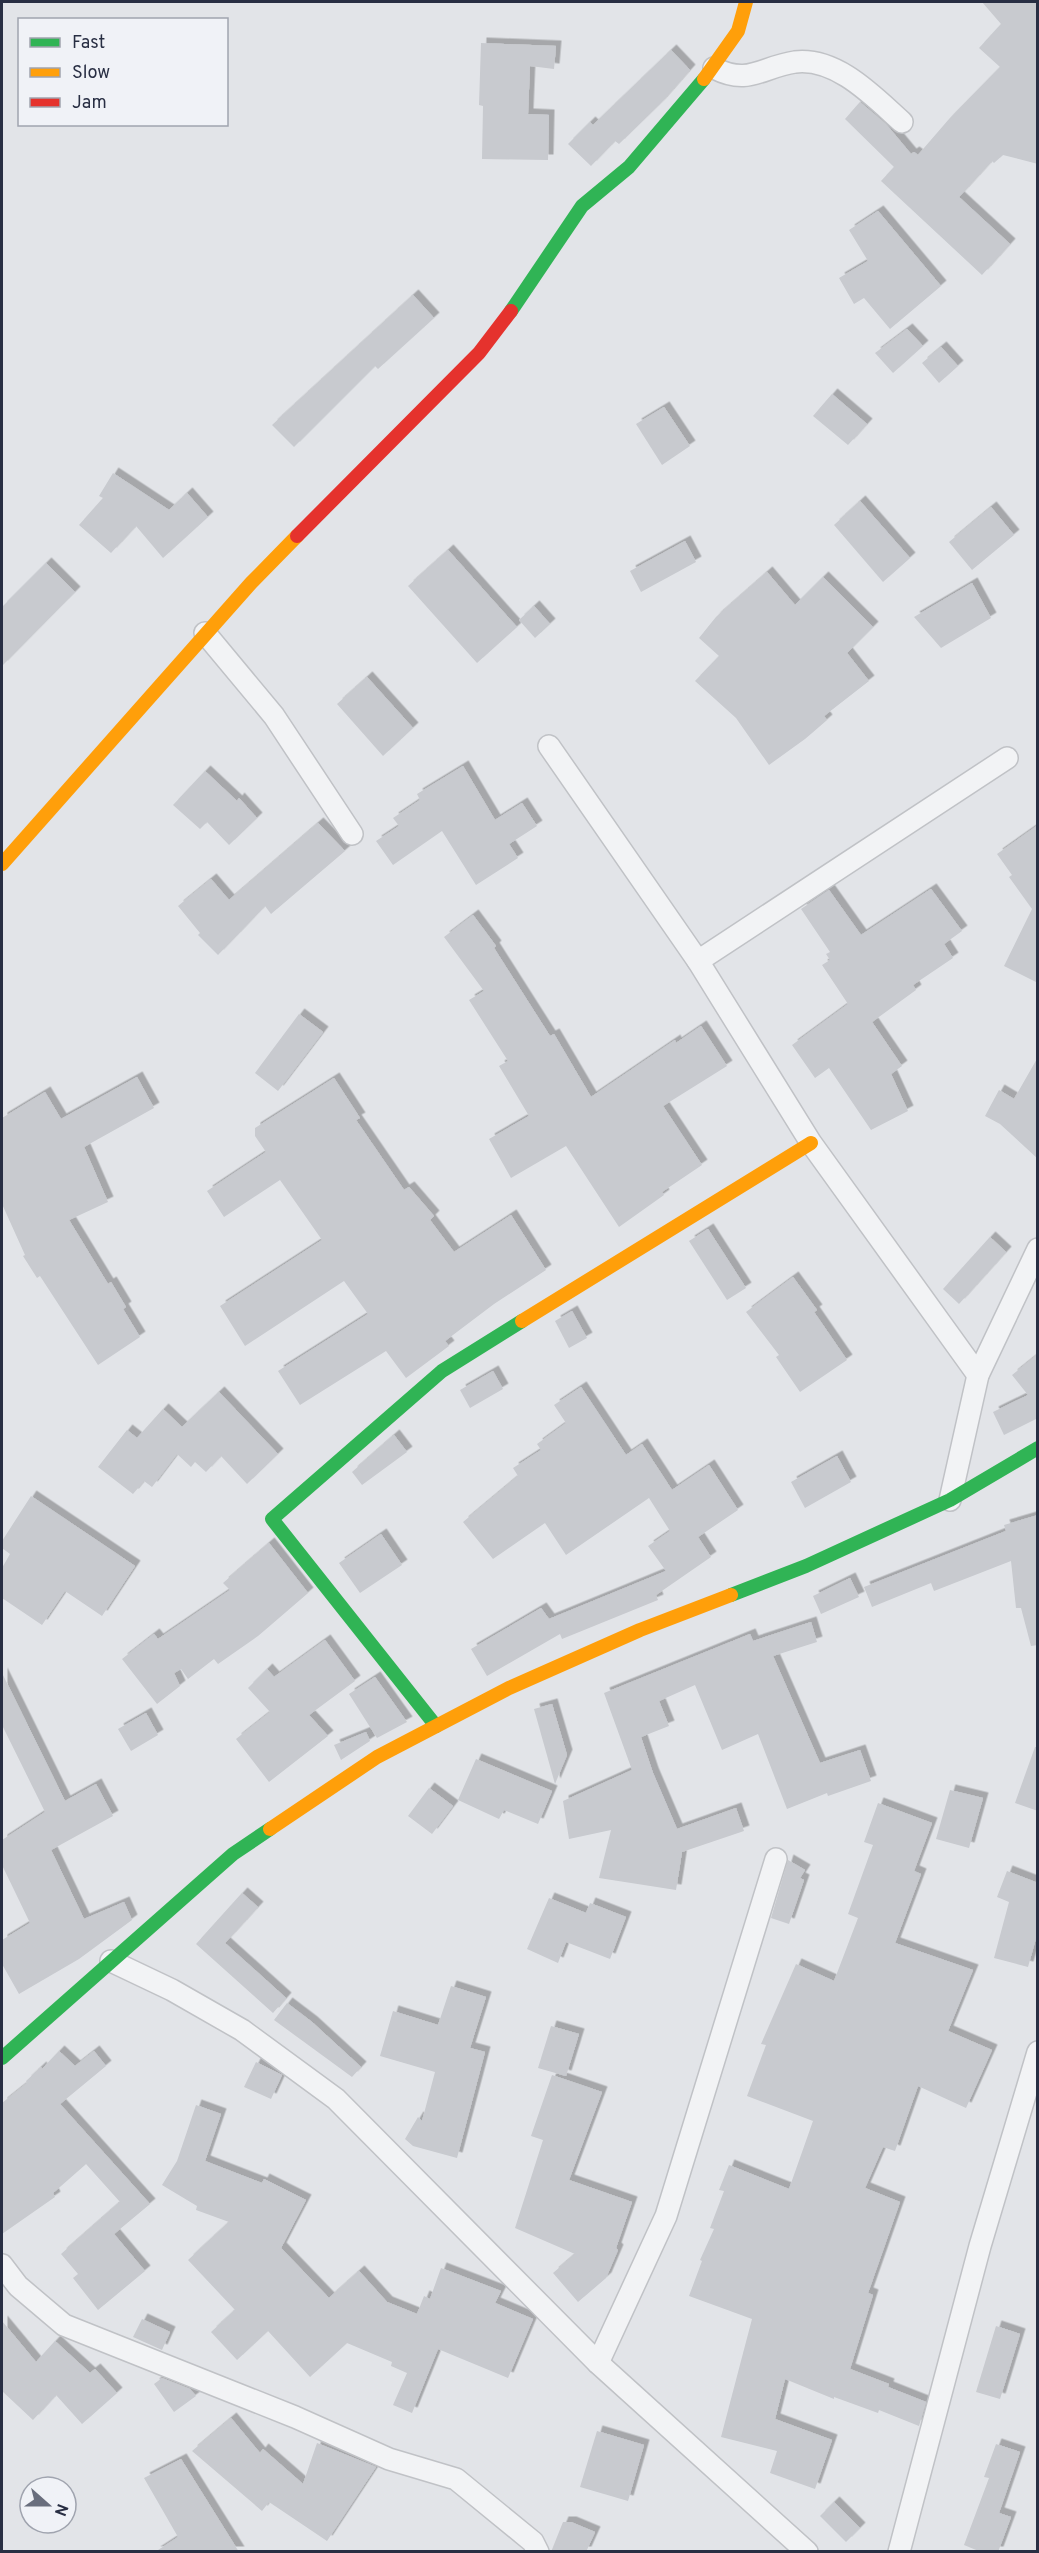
<svg xmlns="http://www.w3.org/2000/svg" width="1039" height="2553" font-family="Overpass,sans-serif">
<defs>
<filter id="shadow"><feDropShadow dx="5.5" dy="-5.5" stdDeviation="0" flood-color="#0004"/></filter>
</defs>
<rect width="100%" height="100%" fill="#e2e4e8"/>
<!-- building -->
<g fill="#c8cacf" filter="url(#shadow)">
<path d="M982,2H1038V164L1003,155L994,163L992,161L959,197L1010,244L982,275L881,181L894,167L845,119L860,102L886,124L911,154L914,152L918,155L950,118L1000,67L979,48L1001,24Z"/>
<path d="M481,43L556,46L554,69L530,66L528,114L549,115L548,160L482,159L483,106L479,105Z"/>
<path d="M671,50L690,70L660,104L619,144L615,141L591,166L568,144L590,122L593,125Z"/>
<path d="M878,211L941,286L890,329L864,298L854,304L839,278L868,261L849,230Z"/>
<path d="M413,295L434,318L378,369L375,366L294,447L272,425Z"/>
<path d="M907,329L923,346L893,373L875,353Z"/>
<path d="M941,347L958,366L939,383L922,363Z"/>
<path d="M832,394L867,424L848,445L813,416Z"/>
<path d="M664,407L690,446L662,465L636,424Z"/>
<path d="M113,473L169,510L187,493L208,517L163,558L136,526L111,553L79,525L103,498L99,496Z"/>
<path d="M860,501L910,558L883,582L834,525Z"/>
<path d="M991,507L1014,535L972,570L949,542Z"/>
<path d="M685,541L696,562L641,592L630,571Z"/>
<path d="M448,550L517,627L477,663L408,586Z"/>
<path d="M46,563L75,592L2,666V607Z"/>
<path d="M767,572L795,605L823,577L873,627L847,653L869,681L824,716L827,720L805,739L769,765L736,718L695,681L719,656L699,638L716,617Z"/>
<path d="M972,583L991,618L941,648L914,617Z"/>
<path d="M534,606L550,624L535,638L519,620Z"/>
<path d="M367,677L413,728L383,756L337,704Z"/>
<path d="M463,766L495,820L522,803L537,826L509,844L518,858L476,885L442,831L393,865L376,841L399,826L393,818L420,800L417,794Z"/>
<path d="M205,771L237,801L239,798L257,818L229,845L207,822L200,829L173,805Z"/>
<path d="M318,823L345,851L271,914L265,906L218,955L198,935L200,933L178,906L211,879L229,900Z"/>
<path d="M1038,825V983L1004,966L1032,909L1009,877L1012,875L997,854Z"/>
<path d="M931,889L962,931L944,944L953,958L913,985L916,990L872,1022L902,1066L891,1074L908,1111L871,1130L829,1068L815,1078L792,1045L848,1004L822,965L830,960L826,954L830,952L801,909L829,890L861,935Z"/>
<path d="M473,915L496,946L494,948L550,1036L554,1034L591,1097L675,1040L676,1043L701,1026L727,1066L663,1106L702,1165L662,1192L664,1195L619,1227L566,1146L511,1178L489,1139L529,1116L499,1066L508,1061L469,1000L484,991L444,937Z"/>
<path d="M299,1014L323,1032L278,1091L255,1073Z"/>
<path d="M1038,1057V1159L1000,1124L985,1116L999,1090L1014,1099Z"/>
<path d="M137,1077L154,1108L84,1147L108,1202L69,1220L108,1284L111,1282L126,1307L123,1309L140,1337L98,1365L40,1276L37,1278L23,1256L25,1255L2,1204V1118L45,1092L61,1119Z"/>
<path d="M334,1078L360,1118L356,1120L404,1190L409,1187L434,1216L430,1220L454,1252L511,1215L546,1270L494,1304L445,1341L449,1346L406,1378L386,1351L300,1405L278,1371L368,1314L344,1281L245,1346L220,1306L322,1240L280,1180L224,1217L207,1191L266,1152L255,1136V1128Z"/>
<path d="M708,1229L746,1288L727,1300L689,1241Z"/>
<path d="M990,1237L1006,1252L959,1304L943,1289Z"/>
<path d="M793,1277L817,1310L814,1312L847,1360L800,1392L776,1357L779,1355L746,1312Z"/>
<path d="M572,1311L587,1338L569,1348L555,1321Z"/>
<path d="M1038,1354V1418L1004,1435L993,1412L1028,1395L1012,1375Z"/>
<path d="M493,1371L503,1389L470,1408L460,1390Z"/>
<path d="M581,1387L626,1455L642,1444L672,1490L709,1465L738,1510L698,1537L711,1557L656,1595L658,1600L562,1639L560,1634L487,1676L471,1649L541,1608L549,1619L666,1571L648,1546L670,1531L649,1498L566,1555L545,1523L493,1559L463,1522L518,1476L513,1468L541,1450L537,1444L566,1423L554,1405Z"/>
<path d="M219,1392L278,1454L247,1484L221,1456L206,1472L195,1462L191,1467L177,1454L152,1487L144,1481L133,1494L98,1467L127,1430L137,1438L163,1409L182,1427Z"/>
<path d="M394,1435L407,1452L362,1485L352,1472Z"/>
<path d="M837,1456L851,1482L805,1508L791,1482Z"/>
<path d="M31,1496L135,1566L102,1616L65,1591L42,1625L2,1598V1568L10,1554L2,1548V1541Z"/>
<path d="M1038,1515V1645L1031,1646L1021,1608H1016L1011,1561L934,1591L931,1583L872,1607L864,1587L1006,1531L1004,1525Z"/>
<path d="M381,1534L402,1565L360,1593L339,1563Z"/>
<path d="M269,1543L308,1593L258,1636L218,1664L214,1659L188,1679L181,1669L174,1673L180,1686L157,1704L122,1659L154,1634L158,1639L230,1590L223,1583Z"/>
<path d="M850,1578L859,1597L821,1614L813,1596Z"/>
<path d="M811,1622L817,1642L773,1656L820,1763L860,1750L871,1781L828,1796L827,1793L787,1809L758,1734L722,1750L695,1685L659,1701L669,1726L641,1737L653,1773L677,1829L736,1808L744,1831L682,1852L676,1890L599,1878L611,1830L569,1839L563,1801L632,1770L604,1693L750,1634L753,1641Z"/>
<path d="M325,1640L355,1681L309,1715L328,1736L269,1782L236,1739L270,1712L248,1688L267,1669L274,1677Z"/>
<path d="M2,1673L65,1801L96,1784L113,1816L51,1850L84,1919L124,1902L132,1920L79,1959L19,1994L2,1964V1940L30,1923L2,1865V1840L45,1812L2,1725Z"/>
<path d="M375,1677L407,1722L377,1738L349,1694Z"/>
<path d="M552,1704L567,1755L555,1784L534,1709Z"/>
<path d="M146,1713L158,1735L131,1751L118,1729Z"/>
<path d="M366,1732L370,1741L341,1760L334,1745Z"/>
<path d="M1035,1747H1038V1811L1015,1803Z"/>
<path d="M476,1759L552,1791L538,1824L504,1810L499,1819L458,1800Z"/>
<path d="M429,1788L453,1806L432,1834L408,1816Z"/>
<path d="M950,1790L983,1798L969,1848L936,1839Z"/>
<path d="M878,1803L932,1823L914,1871L921,1874L895,1943L973,1970L948,2031L992,2050L966,2108L918,2086L895,2151L883,2147L865,2188L900,2202L868,2293L873,2295L850,2369L889,2384L888,2387L926,2402L919,2426L879,2410L878,2413L834,2397V2399L785,2379L775,2419L832,2440L815,2489L770,2473L777,2451L721,2437L752,2319L689,2296L702,2261L700,2260L714,2229L710,2228L724,2191L719,2190L729,2165L789,2189L813,2121L747,2096L766,2045L761,2044L796,1964L834,1981L858,1918L848,1914L873,1845L864,1842Z"/>
<path d="M788,1860L805,1870L800,1878L804,1880L789,1924L771,1918Z"/>
<path d="M1007,1871L1038,1883V1931L1028,1967L994,1958L1009,1902L997,1897Z"/>
<path d="M242,1893L258,1907L225,1943L286,1998L273,2013L196,1944Z"/>
<path d="M549,1898L586,1913L590,1903L626,1917L610,1959L566,1942L558,1963L527,1949Z"/>
<path d="M451,1986L486,1997L470,2048L485,2052L457,2158L413,2146L405,2139L418,2117L422,2121L435,2072L380,2056L393,2011L438,2025Z"/>
<path d="M287,2003L312,2022L361,2067L352,2077L274,2020Z"/>
<path d="M551,2026L579,2034L566,2076L538,2068Z"/>
<path d="M59,2051L75,2066L94,2051L106,2066L60,2104L150,2204L114,2234L145,2271L98,2310L73,2278L78,2274L61,2254L120,2202L86,2164L53,2193L55,2197L2,2234V2103L27,2083L26,2081L41,2067L42,2069Z"/>
<path d="M256,2062L282,2075L271,2099L244,2087Z"/>
<path d="M552,2075L602,2092L569,2180L632,2202L616,2248L618,2250L606,2278L578,2302L553,2273L575,2254L515,2228L543,2140L531,2136Z"/>
<path d="M196,2105L221,2114L205,2161L262,2183L264,2179L306,2200L281,2248L329,2298L359,2271L387,2302L417,2314L424,2296L430,2299L441,2268L501,2291L495,2303L533,2319L508,2378L438,2349L412,2413L393,2405L407,2373L391,2366L392,2362L347,2343L310,2377L268,2331L237,2360L211,2332L235,2310L188,2260L229,2222L196,2210L197,2206L162,2185L177,2161Z"/>
<path d="M142,2319L170,2332L162,2350L133,2337Z"/>
<path d="M2,2321L36,2362L55,2341L90,2373L95,2369L117,2393L82,2424L56,2395L33,2420L2,2391Z"/>
<path d="M996,2326L1020,2334L1000,2399L976,2392Z"/>
<path d="M162,2378L190,2389L196,2396L174,2412L154,2384Z"/>
<path d="M231,2418L260,2453L263,2449L303,2484L317,2443L376,2467L327,2541L269,2502L262,2511L192,2451Z"/>
<path d="M597,2431L644,2445L628,2501L580,2487Z"/>
<path d="M996,2444L1020,2452L999,2513L1011,2517L998,2552H981L964,2545L989,2478L984,2477Z"/>
<path d="M181,2459L239,2552H155L178,2537L144,2478Z"/>
<path d="M834,2502L860,2528L846,2542L820,2516Z"/>
<path d="M563,2522H571L595,2532L586,2552H551Z"/>
</g>
<g fill="none" stroke-linecap="round" stroke-linejoin="round">
<!-- street casing -->
<g stroke="#c0c2c6" stroke-width="24">
<g id="street">
<path d="M714,68C749,86 761,67 795,62C837,57 874,97 902,122"/>
<path d="M205,633L274,716L352,834"/>
<path d="M549,746L698,961L811,1143L978,1375"/>
<path d="M698,961L1007,758"/>
<path d="M950,1500L978,1375L1038,1249"/>
<path d="M111,1961L172,1990L242,2030L336,2099L598,2363L807,2552"/>
<path d="M2,2265L18,2286L64,2325L295,2417L389,2459L456,2479L533,2542L538,2552"/>
<path d="M598,2363L666,2216L776,1859"/>
<path d="M899,2552L980,2246L1038,2052"/>
</g>
</g>
<!-- street -->
<use href="#street" stroke="#f2f3f5" stroke-width="21"/>
<!-- fast -->
<g stroke="#30b455" stroke-width="14">
<path d="M511,311L582,206L629,167L704,79"/>
<path d="M731,1595L806,1566L950,1500L1038,1448"/>
<path d="M436,1726L272,1519L442,1371L522,1321"/>
<path d="M2,2058L233,1854L270,1829"/>
</g>
<!-- slow -->
<g stroke="#ff9f0a" stroke-width="14">
<path d="M704,79L738,31L746,2"/>
<path d="M2,864L251,583L297,536"/>
<path d="M522,1321L811,1143"/>
<path d="M270,1829L377,1757L509,1688L640,1630L731,1595"/>
</g>
<!-- jam -->
<path stroke="#e5322d" stroke-width="14" d="M297,536L479,353L511,311"/>
</g>
<!-- border -->
<rect width="1039" height="2553" fill="none" stroke="#282e43" stroke-width="6"/>
<!-- legend -->
<rect x="18" y="18" width="210" height="108" fill="#f0f2f7" stroke="#a0a4af" stroke-width="1.5"/>
<rect x="30" y="38" width="30" height="9" fill="#30b455" stroke="#a0a4af" stroke-width="1.5"/>
<text x="72" y="48" font-size="18" fill="#282e43">Fast</text>
<rect x="30" y="68" width="30" height="9" fill="#ff9f0a" stroke="#a0a4af" stroke-width="1.5"/>
<text x="72" y="78" font-size="18" fill="#282e43">Slow</text>
<rect x="30" y="98" width="30" height="9" fill="#e5322d" stroke="#a0a4af" stroke-width="1.5"/>
<text x="72" y="108" font-size="18" fill="#282e43">Jam</text>
<!-- north arrow -->
<g transform="translate(48 2505) rotate(111)"><circle r="28" fill="#f0f2f7" stroke="#a0a4af" stroke-width="1.5"/>
<path d="M0-4.5L10 22L0 15L-10 22Z" fill="#696e7d"/>
<text y="-9" font-size="16" font-weight="bold" text-anchor="middle" fill="#282e43">N</text>
</g>
</svg>
